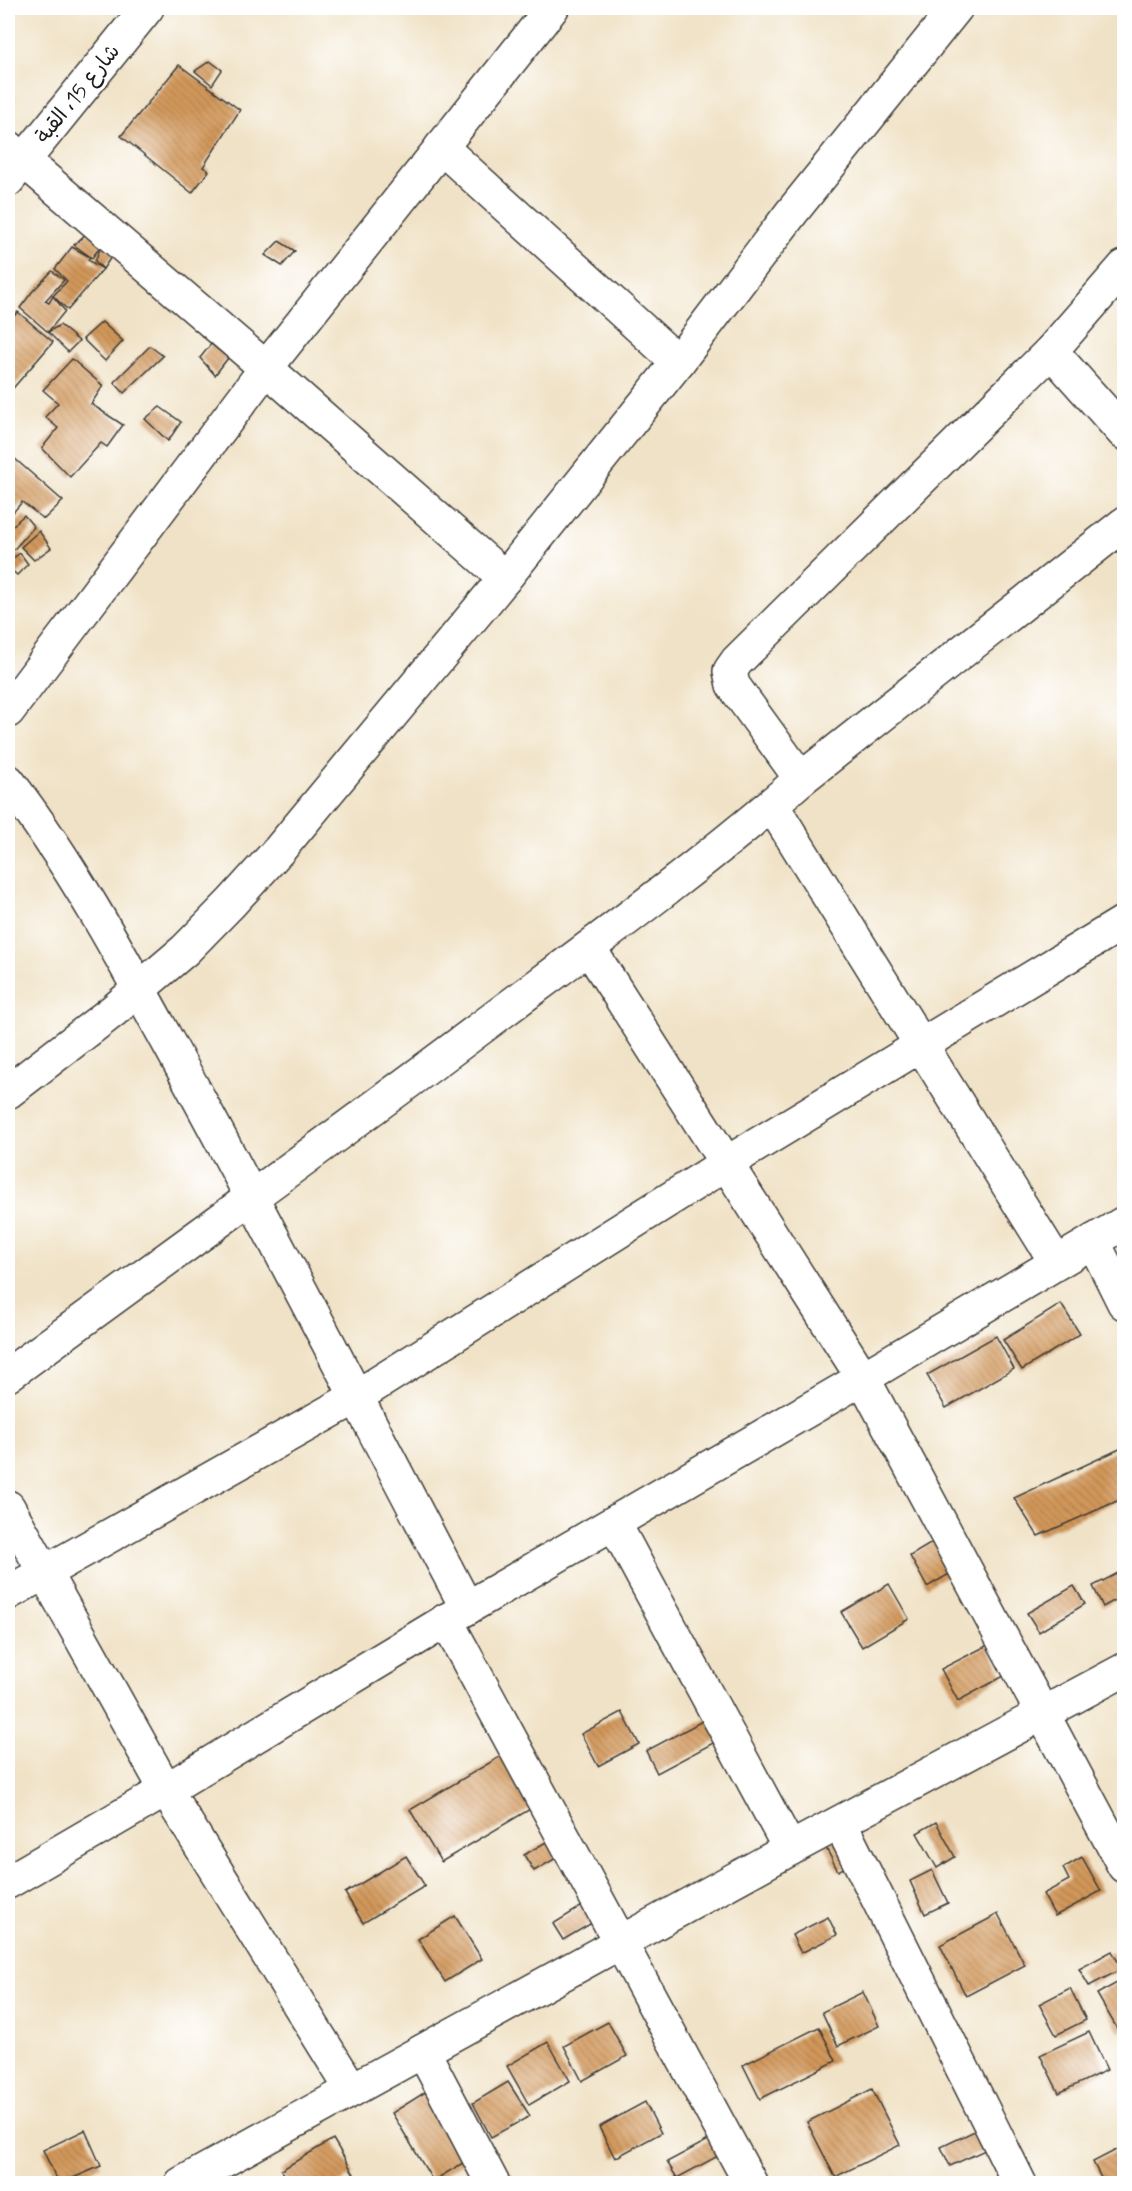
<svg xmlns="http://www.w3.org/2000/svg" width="1132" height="2191" font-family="Mynerve,'Playpen Sans Arabic',sans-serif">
<defs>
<pattern id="building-back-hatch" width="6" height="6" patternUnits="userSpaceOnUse" patternTransform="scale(1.5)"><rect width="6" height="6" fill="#d3985a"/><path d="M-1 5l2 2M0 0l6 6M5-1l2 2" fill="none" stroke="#aa7b4a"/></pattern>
</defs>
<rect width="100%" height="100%" fill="#fff"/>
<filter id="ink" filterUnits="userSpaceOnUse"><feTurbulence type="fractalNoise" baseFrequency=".0167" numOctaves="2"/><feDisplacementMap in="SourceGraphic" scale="12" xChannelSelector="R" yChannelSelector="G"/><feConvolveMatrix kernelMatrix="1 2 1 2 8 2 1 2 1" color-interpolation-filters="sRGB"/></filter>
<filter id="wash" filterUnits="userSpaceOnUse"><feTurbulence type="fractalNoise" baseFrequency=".008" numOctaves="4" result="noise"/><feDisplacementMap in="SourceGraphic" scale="24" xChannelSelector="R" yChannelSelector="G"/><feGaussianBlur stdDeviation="1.35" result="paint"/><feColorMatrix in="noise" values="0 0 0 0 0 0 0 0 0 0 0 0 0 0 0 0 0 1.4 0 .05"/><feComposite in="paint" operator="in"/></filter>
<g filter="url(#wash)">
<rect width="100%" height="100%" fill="#f0e2c6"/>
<g id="blocks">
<!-- building -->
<g fill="url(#building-back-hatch)">
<path d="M210,61L222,70L212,85L195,71Z"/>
<path d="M179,65L240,110L203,167L209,171L192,193L121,136Z"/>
<path d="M88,232L102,244L92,258L74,245Z"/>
<path d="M279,241L295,251L282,266L265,255Z"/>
<path d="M102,244L113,254L103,269L95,261Z"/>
<path d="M72,247L90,257L88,260L103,269L68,310L53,296L67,281L55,269Z"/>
<path d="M52,271L64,280L45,301L49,303L53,296L65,311L48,332L20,308L32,292Z"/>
<path d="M18,312L53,342L8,394V322Z"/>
<path d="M102,322L123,341L105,361L83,339Z"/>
<path d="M60,325L79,341L68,352L48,332Z"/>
<path d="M211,344L228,358L215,375L200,358Z"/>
<path d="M150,346L163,356L124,393L114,382Z"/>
<path d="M72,359L103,386L91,404L123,425L107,447L101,443L70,477L42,448L58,428L45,417L58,403L43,390Z"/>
<path d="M160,407L181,422L168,441L145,419Z"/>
<path d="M14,458L63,501L44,519L22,502L10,516L8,514V465Z"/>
<path d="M24,515L34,527L8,556V530Z"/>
<path d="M39,531L51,548L34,560L21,547Z"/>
<path d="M20,553L28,564L17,575L8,567V562Z"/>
<path d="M1061,1304L1080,1334L1022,1370L1003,1340Z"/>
<path d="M996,1336L1014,1369L946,1408L927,1375Z"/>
<path d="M1124,1447V1498L1038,1536L1014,1498Z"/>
<path d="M940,1538L958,1569L927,1587L910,1556Z"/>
<path d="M1124,1570V1595L1103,1607L1093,1586Z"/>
<path d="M889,1584L909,1619L862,1647L841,1612Z"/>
<path d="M1074,1586L1085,1604L1039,1632L1027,1613Z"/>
<path d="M988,1645L1004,1676L958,1701L941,1669Z"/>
<path d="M622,1712L639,1744L598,1766L581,1734Z"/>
<path d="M708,1718L719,1740L657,1773L646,1751Z"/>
<path d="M501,1756L532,1808L441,1862L410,1810Z"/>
<path d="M936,1822L955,1857L937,1868L917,1833Z"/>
<path d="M839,1835L855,1862L838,1871L824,1844Z"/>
<path d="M556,1836L565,1853L534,1871L524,1855Z"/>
<path d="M406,1856L425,1886L363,1923L345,1893Z"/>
<path d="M1082,1857L1101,1891L1055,1916L1043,1894L1069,1880L1063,1868Z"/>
<path d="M932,1870L948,1903L925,1914L910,1881Z"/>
<path d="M587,1903L597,1920L563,1940L553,1924Z"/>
<path d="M998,1914L1025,1965L966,1996L940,1945Z"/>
<path d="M455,1916L482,1959L445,1982L418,1939Z"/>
<path d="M828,1917L837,1935L801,1953L792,1935Z"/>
<path d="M1112,1951L1122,1969L1089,1986L1079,1969Z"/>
<path d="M1124,1979V2029L1119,2032L1097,1994Z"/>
<path d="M1070,1988L1086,2020L1056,2035L1039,2004Z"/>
<path d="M863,1992L879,2026L838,2046L822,2012Z"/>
<path d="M608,2022L627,2056L582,2081L564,2046Z"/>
<path d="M819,2027L836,2061L760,2099L743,2065Z"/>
<path d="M1089,2032L1107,2070L1059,2093L1040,2055Z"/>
<path d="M548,2042L570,2081L529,2105L507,2066Z"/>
<path d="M508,2082L530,2116L491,2137L473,2103Z"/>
<path d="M872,2089L900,2145L835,2177L807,2122Z"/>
<path d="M427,2091L468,2160L433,2181L392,2113Z"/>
<path d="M645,2102L661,2133L615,2158L599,2127Z"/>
<path d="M985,2126L994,2146L950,2166L941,2147Z"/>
<path d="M85,2130L101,2166L59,2184L43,2150Z"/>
<path d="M712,2138L720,2155L677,2178L667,2162Z"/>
<path d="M333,2139L354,2174L338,2184H289L281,2170Z"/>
<path d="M1124,2146V2184H1104L1093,2162Z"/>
</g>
</g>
</g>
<g filter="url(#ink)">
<use href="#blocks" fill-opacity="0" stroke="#3c3a36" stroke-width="1.5"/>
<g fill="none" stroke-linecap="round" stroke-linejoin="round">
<!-- minor casing -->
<g stroke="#3c3a36" stroke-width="36">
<g id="minor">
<path d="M8,147L266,368L505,578"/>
<path d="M441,147L678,362"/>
<path d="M8,180L147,8"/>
<path d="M1051,351L1124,433"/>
<path d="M8,711L266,368L552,8"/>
<path d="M801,779L733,685L730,671L737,661L1051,351L1124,267"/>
<path d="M8,781C80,875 135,982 192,1086C286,1259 375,1434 467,1608"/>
<path d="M772,805L1056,1262"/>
<path d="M589,948L863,1378L1124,1866"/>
<path d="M8,1092L113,1011L185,950L231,903L280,849L505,578L678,362L792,212L956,8"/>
<path d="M1093,1241L1124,1303"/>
<path d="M8,1375C173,1254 339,1135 502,1012C603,937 706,862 801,779L1124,524"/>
<path d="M8,1507L166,1790L352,2090"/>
<path d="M614,1523L790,1849"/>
<path d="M8,1593L356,1397L727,1163L1124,922"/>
<path d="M446,1620L751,2184"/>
<path d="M840,1823L1020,2184"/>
<path d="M8,1882L166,1790L467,1608L863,1378L1124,1223"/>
<path d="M423,2051L493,2184"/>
<path d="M181,2184L790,1849L1124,1670"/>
</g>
</g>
<!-- minor -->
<use href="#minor" stroke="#fff" stroke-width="33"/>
</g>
</g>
<g text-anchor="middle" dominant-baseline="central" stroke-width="6" stroke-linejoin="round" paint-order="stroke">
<!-- street labels -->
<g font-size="21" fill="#1c1c1c" stroke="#fff">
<text transform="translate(78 94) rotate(-51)">شارع 15، القبة</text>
</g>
</g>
<!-- margin -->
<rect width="1132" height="2191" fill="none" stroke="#fff" stroke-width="30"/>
</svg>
